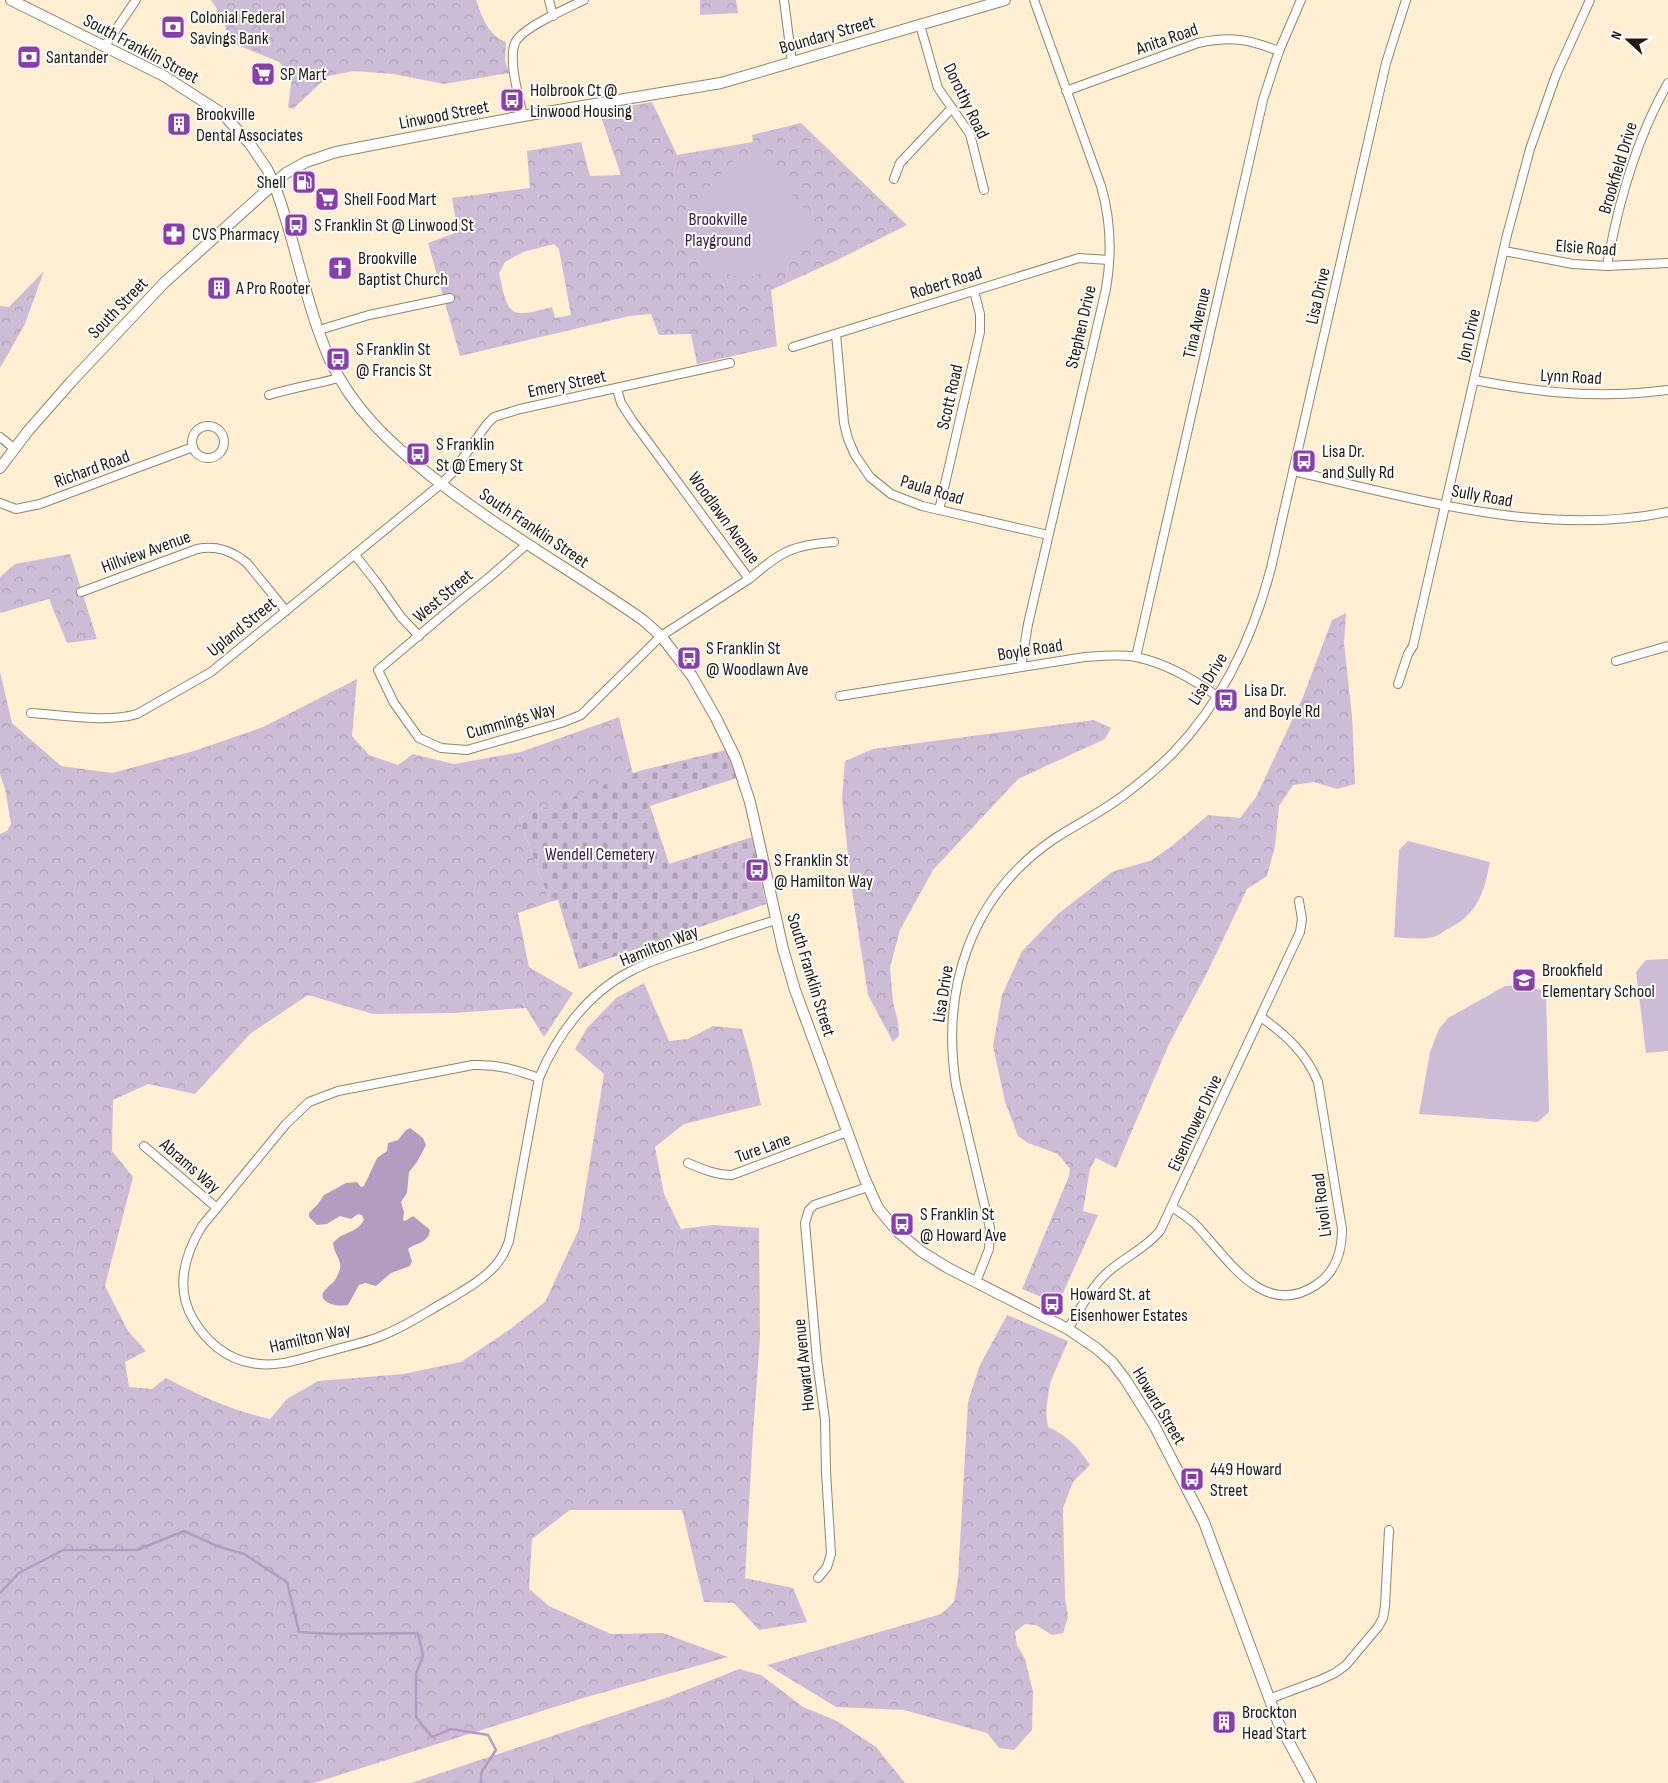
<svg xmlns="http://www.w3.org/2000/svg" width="1668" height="1783" font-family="'Sofia Sans Condensed',sans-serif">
<defs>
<pattern id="forest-crowns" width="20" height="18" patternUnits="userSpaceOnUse" patternTransform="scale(1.25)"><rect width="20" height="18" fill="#ccbcd6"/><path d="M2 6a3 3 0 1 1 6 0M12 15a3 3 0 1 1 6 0" fill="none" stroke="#afa1b7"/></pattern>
<pattern id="cemetery-stones" width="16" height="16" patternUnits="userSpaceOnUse" patternTransform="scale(1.25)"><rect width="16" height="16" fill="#ccbcd6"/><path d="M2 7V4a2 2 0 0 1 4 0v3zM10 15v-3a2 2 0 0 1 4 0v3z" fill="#afa1b7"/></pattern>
</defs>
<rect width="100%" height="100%" fill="#feefd3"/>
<!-- forest -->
<g fill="url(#forest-crowns)" fill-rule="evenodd">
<path d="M211,0H476C482,17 488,35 506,42L505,60L509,73L444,84L393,74L354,71L328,76L293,109L288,107L292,77L279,62L228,41L224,20Z"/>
<path d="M700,0H736L738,13L700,15Z"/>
<path d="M652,102L677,155L753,142L752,135L801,123L907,225L835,261L771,290L777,346L697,364L691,334L659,335L651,314L629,316L460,356L428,243L458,232L452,198L530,188L527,151L581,142L590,176L621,175L599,111ZM554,244L559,249L571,315L555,318L552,307C509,319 508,316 499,273L505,262L523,252Z"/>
<path d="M44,271L25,324L0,368V306L9,307Z"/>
<path d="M70,554L97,639L67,643L49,599L0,613V577L15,564Z"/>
<path d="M1346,613L1344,643L1352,716L1355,784L1337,789L1314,782L1293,785L1279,806L1275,846L1267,876L1247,889L1207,973L1169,1044L1116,1168L1096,1158L1090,1168L1083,1211L1098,1215L1058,1304L1022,1289L1069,1176L1070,1169L1058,1154L1028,1143L1018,1136L1005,1102L993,1046L1002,995L1022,951L1059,913L1112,872L1152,860L1172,846L1208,815L1240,818L1256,797L1303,697L1332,620Z"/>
<path d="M0,672L12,723L61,766L112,773L194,751L263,727L357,679L352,736L369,755L398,765L413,754L454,764L521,752L619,717L633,774L519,818L550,902L518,913L529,967L573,993L544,1037L526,1008L454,1013L373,1014L308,995L251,1033L195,1094L148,1084L113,1100L112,1151L133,1177L105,1286L128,1331L146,1351L125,1362L129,1387L152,1389L166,1378C200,1396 233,1411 270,1419L287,1399L318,1381L403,1374L461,1362L509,1330L545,1302L579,1229L604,1074L575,1049L587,1028L616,998L644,983L669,1041L688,1039L713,1026L742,1029L752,1064L761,1105L684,1124L655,1147L664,1194L681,1229L713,1225L759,1228L760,1338L753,1433L745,1578L793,1588L807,1622L759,1630L734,1603L704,1602L682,1510H570L532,1539L529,1589L549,1606L611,1634L663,1633L728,1657L580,1699L314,1783H0V834L7,831L11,824L5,789L0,774Z"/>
<path d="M1094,720L1111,728L1105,739L1018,779L933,870L900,930L890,967L893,1002L898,1022L899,1036L893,1042L868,995L852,891L842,798L845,761L873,749Z"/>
<path d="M1007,1315L1068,1341L1050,1383L1046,1412L1048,1427C1067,1435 1079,1448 1090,1465L1073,1482L1063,1508L1065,1597L1068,1617L1063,1633L1052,1635L1036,1625L1025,1624L1015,1632L1017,1645L1025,1659L1033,1692L1032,1730L1014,1750L999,1748L987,1733L904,1710L836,1707L767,1665L941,1614L954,1602L958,1578L968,1402L979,1367Z"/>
<path d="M739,1669L761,1675L803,1707L837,1721L876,1747L905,1783H411L666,1698Z"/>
</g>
<!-- cemetery -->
<path fill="url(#cemetery-stones)" d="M726,750L737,778L650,806L669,864L752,837L766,904L579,969L558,900L550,902L519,818L639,771Z"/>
<!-- pitch -->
<g fill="#ccbcd6">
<path d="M740,154L761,156L820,228L804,249L771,270L744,279L714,269L685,253L673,224Z"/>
<path d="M1408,841L1490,862C1484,894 1477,915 1446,930C1442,933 1437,936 1433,937C1420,940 1406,938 1394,937L1399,850Z"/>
<path d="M1668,959V1051L1646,1053L1636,972L1646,960Z"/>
<path d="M1520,985L1546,991L1549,1112L1538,1122L1419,1114L1430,1052L1439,1029L1448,1018L1505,986Z"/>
</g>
<!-- water -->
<path fill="#b29cbf" d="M410,1128L423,1138L426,1145L417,1162L409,1172L407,1193L401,1202L404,1212L403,1220L405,1221L413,1216L429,1229L430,1231C427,1244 417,1242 408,1249L412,1261L410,1266L391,1273L376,1286L365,1283L359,1285L348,1305C342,1306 335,1306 329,1303C313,1295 331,1286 335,1280C337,1277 339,1272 340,1269C342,1260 334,1254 333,1243C344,1230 355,1235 364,1220L362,1215L358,1214L351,1219L340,1216L327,1224L317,1225L309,1217V1213L318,1204L324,1195L346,1183L357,1182L361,1187L364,1186L377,1158L387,1151L388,1143L398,1140L406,1130Z"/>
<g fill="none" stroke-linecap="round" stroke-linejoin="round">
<!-- stream -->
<path stroke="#b29cbf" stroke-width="2.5" d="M0,1593L19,1573L63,1550H137L184,1531L217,1546L244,1554L287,1582L299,1632L334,1634L418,1633L423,1656L416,1674V1717L432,1737L451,1729L488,1735L496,1750L481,1773V1783"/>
<!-- minor casing -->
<g stroke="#92846a" stroke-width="10">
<g id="minor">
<path d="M549,0L553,16"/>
<path d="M784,0L792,62"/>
<path d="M920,25L938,88L970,134L984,190"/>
<path d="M104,47L136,0"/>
<path d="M1066,91L1198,43C1230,36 1248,39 1279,51"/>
<path d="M523,116C519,97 508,61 515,43C521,28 568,8 584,0"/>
<path d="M894,179L900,163L952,108"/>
<path d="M1504,251L1573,264L1607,266L1668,263"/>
<path d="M1607,266C1618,203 1636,139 1668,83"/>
<path d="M319,330L369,315L450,298"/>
<path d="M836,334L844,423L848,439L855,455L870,477L891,494L922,506L1048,535"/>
<path d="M793,347L1079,258L1109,260"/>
<path d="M1474,380C1542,393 1599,399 1668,390"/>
<path d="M269,395C292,388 316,384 339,378"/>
<circle cx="208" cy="442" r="16"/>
<path d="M0,437L15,449"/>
<path d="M1293,471C1413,498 1544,538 1668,512"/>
<path d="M0,503L16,509L40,504L193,447"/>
<path d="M939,510L980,332V314L974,291"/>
<path d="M526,545L493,574L455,605L378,670L394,703L419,738L441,748L467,750L561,723L581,715L661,636L749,579L632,420L621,403L617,389"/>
<path d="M355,555L377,583L401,617L419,636"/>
<path d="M749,579C781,552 791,545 834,542"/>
<path d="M81,592L197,549C217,545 232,551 247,563L286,611"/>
<path d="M1136,657L1263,100L1279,51L1301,0"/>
<path d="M1616,661L1668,646"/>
<path d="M1021,667L1028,624L1106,289C1112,254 1111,220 1101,186L1034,0"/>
<path d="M1398,684L1408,654L1413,646L1507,235L1530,149L1556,75L1590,0"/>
<path d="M840,696L1085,657C1101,656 1119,654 1136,657C1166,663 1193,679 1217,696"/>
<path d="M31,713C62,715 107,723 137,714L211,672L441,484L453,472L487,424L494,417L520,409L730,363"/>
<path d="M539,1078L509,1241C505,1251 502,1259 494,1267C481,1281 464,1290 448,1300C428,1311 409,1324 388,1333C368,1343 344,1346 323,1353C300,1359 276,1368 252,1363C226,1359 206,1341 193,1319C175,1288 185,1254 202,1226L286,1124L309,1102L338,1091L473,1065C498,1064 517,1070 539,1078C557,1035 587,994 629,972C651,960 675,953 700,945C725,936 750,928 776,920"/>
<path d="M144,1146L217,1208"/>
<path d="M688,1163C702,1169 716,1175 732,1175L847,1132"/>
<path d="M1172,1207C1180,1212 1187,1217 1194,1223C1226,1255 1262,1321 1316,1285C1336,1272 1342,1251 1342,1229L1318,1082C1306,1053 1286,1035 1261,1017"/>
<path d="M976,1282L989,1249L990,1228L956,1085C941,989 970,896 1054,839C1077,824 1102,812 1124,795C1141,782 1158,768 1173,753C1223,701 1253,637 1271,568L1386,63L1406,0"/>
<path d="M1068,1329C1080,1310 1091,1287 1108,1272C1126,1256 1145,1249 1160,1231L1300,932L1302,919L1299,901"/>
<path d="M818,1578L827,1567L831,1554L826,1472L825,1420L817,1360L805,1223L809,1210L814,1205L868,1187"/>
<path d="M1269,1699L1320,1680L1335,1673L1346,1665L1378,1627L1383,1618L1385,1606L1389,1530"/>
</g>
</g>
<!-- major casing -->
<g stroke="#92846a" stroke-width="12">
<g id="major">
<path d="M11,0L164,76L223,114L250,144L267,169L274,184C296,241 305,304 330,360C352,408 390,443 431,476C498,529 573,571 643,620L661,636L692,676L716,718L736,759L750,802L783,949L795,990L864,1177L878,1208L898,1232L922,1252L948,1268L1068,1329L1096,1348L1112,1362L1125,1379L1154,1425L1204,1522L1278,1722L1311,1783"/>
<path d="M0,468L28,431L71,382L164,283L286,173L306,162L336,152L523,116L721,83L1005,0"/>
</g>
</g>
<!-- minor -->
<use href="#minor" stroke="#fff" stroke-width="8"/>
<!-- major -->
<use href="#major" stroke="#fff" stroke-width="10"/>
</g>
<!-- icons -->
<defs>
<g id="bank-square" transform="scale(1.25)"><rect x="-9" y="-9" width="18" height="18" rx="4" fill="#893eaf" stroke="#fefefe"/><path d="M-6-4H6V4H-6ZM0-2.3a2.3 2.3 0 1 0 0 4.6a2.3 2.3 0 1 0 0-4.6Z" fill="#fff"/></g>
<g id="supermarket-square" transform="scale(1.25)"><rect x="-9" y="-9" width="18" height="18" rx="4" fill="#893eaf" stroke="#fefefe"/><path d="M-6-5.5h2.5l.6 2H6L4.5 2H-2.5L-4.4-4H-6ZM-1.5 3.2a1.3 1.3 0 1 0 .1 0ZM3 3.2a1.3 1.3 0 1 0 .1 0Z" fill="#fff"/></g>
<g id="bus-square" transform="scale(1.25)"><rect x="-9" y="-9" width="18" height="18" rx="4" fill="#893eaf" stroke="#fefefe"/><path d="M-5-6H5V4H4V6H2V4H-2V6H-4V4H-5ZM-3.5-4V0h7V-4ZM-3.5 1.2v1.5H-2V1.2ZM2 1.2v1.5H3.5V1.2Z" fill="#fff"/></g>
<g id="building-square" transform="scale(1.25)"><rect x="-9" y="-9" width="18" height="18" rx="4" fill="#893eaf" stroke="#fefefe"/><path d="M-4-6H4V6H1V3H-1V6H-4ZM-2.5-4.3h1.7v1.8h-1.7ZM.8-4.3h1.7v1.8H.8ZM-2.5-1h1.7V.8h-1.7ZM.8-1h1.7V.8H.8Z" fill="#fff"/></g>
<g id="fuel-square" transform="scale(1.25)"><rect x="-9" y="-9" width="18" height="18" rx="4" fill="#893eaf" stroke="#fefefe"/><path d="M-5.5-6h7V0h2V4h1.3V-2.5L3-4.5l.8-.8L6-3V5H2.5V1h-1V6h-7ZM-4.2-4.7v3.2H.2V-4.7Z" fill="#fff"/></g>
<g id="pharmacy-square" transform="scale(1.25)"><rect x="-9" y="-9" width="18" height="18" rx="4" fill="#893eaf" stroke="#fefefe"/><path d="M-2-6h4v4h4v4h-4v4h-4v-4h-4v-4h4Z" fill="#fff"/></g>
<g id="church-square" transform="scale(1.25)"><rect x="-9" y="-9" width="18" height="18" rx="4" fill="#893eaf" stroke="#fefefe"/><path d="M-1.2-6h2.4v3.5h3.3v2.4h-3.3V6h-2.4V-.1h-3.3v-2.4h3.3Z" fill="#fff"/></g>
<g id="school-square" transform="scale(1.25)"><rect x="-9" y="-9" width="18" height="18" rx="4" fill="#893eaf" stroke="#fefefe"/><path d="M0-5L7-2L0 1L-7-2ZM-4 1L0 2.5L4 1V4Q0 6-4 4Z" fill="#fff"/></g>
</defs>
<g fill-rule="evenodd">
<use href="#bank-square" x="173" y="27"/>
<use href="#bank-square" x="29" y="57"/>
<use href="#supermarket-square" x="263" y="74"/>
<use href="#bus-square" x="512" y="100"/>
<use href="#building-square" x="179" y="124"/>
<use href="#fuel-square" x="304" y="182"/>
<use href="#supermarket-square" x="327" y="199"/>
<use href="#bus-square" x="296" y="225"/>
<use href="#pharmacy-square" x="174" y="234"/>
<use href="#church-square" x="340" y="268"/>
<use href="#building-square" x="219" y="288"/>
<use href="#bus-square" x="338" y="359"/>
<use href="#bus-square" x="418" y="454"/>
<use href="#bus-square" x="1304" y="461"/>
<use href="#bus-square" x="689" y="658"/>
<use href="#bus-square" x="1226" y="700"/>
<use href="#bus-square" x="757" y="870"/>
<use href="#school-square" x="1524" y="980"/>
<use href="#bus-square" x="902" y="1224"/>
<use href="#bus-square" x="1052" y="1304"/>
<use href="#bus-square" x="1192" y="1479"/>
<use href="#building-square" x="1224" y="1722"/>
</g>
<g text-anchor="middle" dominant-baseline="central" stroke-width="4" stroke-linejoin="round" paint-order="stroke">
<!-- poi labels -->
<g font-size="18" fill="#211b11" stroke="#fefefe" text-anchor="start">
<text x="190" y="17">Colonial Federal<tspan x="190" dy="21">Savings Bank</tspan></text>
<text x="46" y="57">Santander</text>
<text x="280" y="74">SP Mart</text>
<text x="530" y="90">Holbrook Ct @<tspan x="530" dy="21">Linwood Housing</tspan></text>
<text x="196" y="114">Brookville<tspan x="196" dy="21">Dental Associates</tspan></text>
<text x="286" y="182" text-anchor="end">Shell</text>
<text x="344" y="199">Shell Food Mart</text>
<text x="314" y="225">S Franklin St @ Linwood St</text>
<text x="192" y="234">CVS Pharmacy</text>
<text x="358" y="258">Brookville<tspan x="358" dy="21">Baptist Church</tspan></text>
<text x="236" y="288">A Pro Rooter</text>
<text x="356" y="349">S Franklin St<tspan x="356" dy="21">@ Francis St</tspan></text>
<text x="436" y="444">S Franklin<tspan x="436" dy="21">St @ Emery St</tspan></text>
<text x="1322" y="451">Lisa Dr.<tspan x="1322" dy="21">and Sully Rd</tspan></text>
<text x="706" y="648">S Franklin St<tspan x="706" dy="21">@ Woodlawn Ave</tspan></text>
<text x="1244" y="690">Lisa Dr.<tspan x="1244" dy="21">and Boyle Rd</tspan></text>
<text x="774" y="860">S Franklin St<tspan x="774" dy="21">@ Hamilton Way</tspan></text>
<text x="1542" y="970">Brookfield<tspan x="1542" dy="21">Elementary School</tspan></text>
<text x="920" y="1214">S Franklin St<tspan x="920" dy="21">@ Howard Ave</tspan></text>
<text x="1070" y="1294">Howard St. at<tspan x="1070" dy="21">Eisenhower Estates</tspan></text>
<text x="1210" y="1469">449 Howard<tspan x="1210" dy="21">Street</tspan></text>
<text x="1242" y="1712">Brockton<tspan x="1242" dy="21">Head Start</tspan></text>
</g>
<!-- street labels -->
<g font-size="18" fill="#211b11" stroke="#fefefe">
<text transform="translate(827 35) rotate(-16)">Boundary Street</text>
<text transform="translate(1167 39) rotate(-19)">Anita Road</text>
<text transform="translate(141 49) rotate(28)">South Franklin Street</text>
<text transform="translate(966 101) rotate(64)">Dorothy Road</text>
<text transform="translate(444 115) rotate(-11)">Linwood Street</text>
<text transform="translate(1618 168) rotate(-73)">Brookfield Drive</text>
<text transform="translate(1586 248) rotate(4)">Elsie Road</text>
<text transform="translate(946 283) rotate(-17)">Robert Road</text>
<text transform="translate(1318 296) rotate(-77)">Lisa Drive</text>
<text transform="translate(118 308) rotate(-46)">South Street</text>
<text transform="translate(1197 323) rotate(-77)">Tina Avenue</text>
<text transform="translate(1081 327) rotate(-77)">Stephen Drive</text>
<text transform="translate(1469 335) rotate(-77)">Jon Drive</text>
<text transform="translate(1571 377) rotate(3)">Lynn Road</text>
<text transform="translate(567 384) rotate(-12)">Emery Street</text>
<text transform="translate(950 397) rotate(-77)">Scott Road</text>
<text transform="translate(92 469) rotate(-20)">Richard Road</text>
<text transform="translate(932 490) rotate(17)">Paula Road</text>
<text transform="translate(1482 496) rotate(10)">Sully Road</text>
<text transform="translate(724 518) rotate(54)">Woodlawn Avenue</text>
<text transform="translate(534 528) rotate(34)">South Franklin Street</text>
<text transform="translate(146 552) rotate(-20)">Hillview Avenue</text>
<text transform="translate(443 596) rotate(-40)">West Street</text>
<text transform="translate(242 627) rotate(-39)">Upland Street</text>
<text transform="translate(1030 650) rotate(-9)">Boyle Road</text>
<text transform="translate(1208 679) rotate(-58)">Lisa Drive</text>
<text transform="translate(511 721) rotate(-16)">Cummings Way</text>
<text transform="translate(659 946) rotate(-22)">Hamilton Way</text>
<text transform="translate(811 975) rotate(73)">South Franklin Street</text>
<text transform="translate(943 994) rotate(-81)">Lisa Drive</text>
<text transform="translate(1195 1123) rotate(-65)">Eisenhower Drive</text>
<text transform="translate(763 1148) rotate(-20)">Ture Lane</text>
<text transform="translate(190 1166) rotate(41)">Abrams Way</text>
<text transform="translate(1322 1205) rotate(-97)">Livoli Road</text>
<text transform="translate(310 1338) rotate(-13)">Hamilton Way</text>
<text transform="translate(804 1365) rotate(-96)">Howard Avenue</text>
<text transform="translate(1159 1406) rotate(59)">Howard Street</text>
</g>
<!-- park labels -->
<g font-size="18" fill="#381a47" stroke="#fefefe">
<text x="718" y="219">Brookville<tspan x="718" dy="21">Playground</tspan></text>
<text x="600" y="854">Wendell Cemetery</text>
</g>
</g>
<!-- north arrow -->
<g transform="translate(1628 40) rotate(291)" stroke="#fefefe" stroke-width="4" paint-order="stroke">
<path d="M0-4L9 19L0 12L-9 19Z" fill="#211b11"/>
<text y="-8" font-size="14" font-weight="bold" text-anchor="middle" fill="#211b11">N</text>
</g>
</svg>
